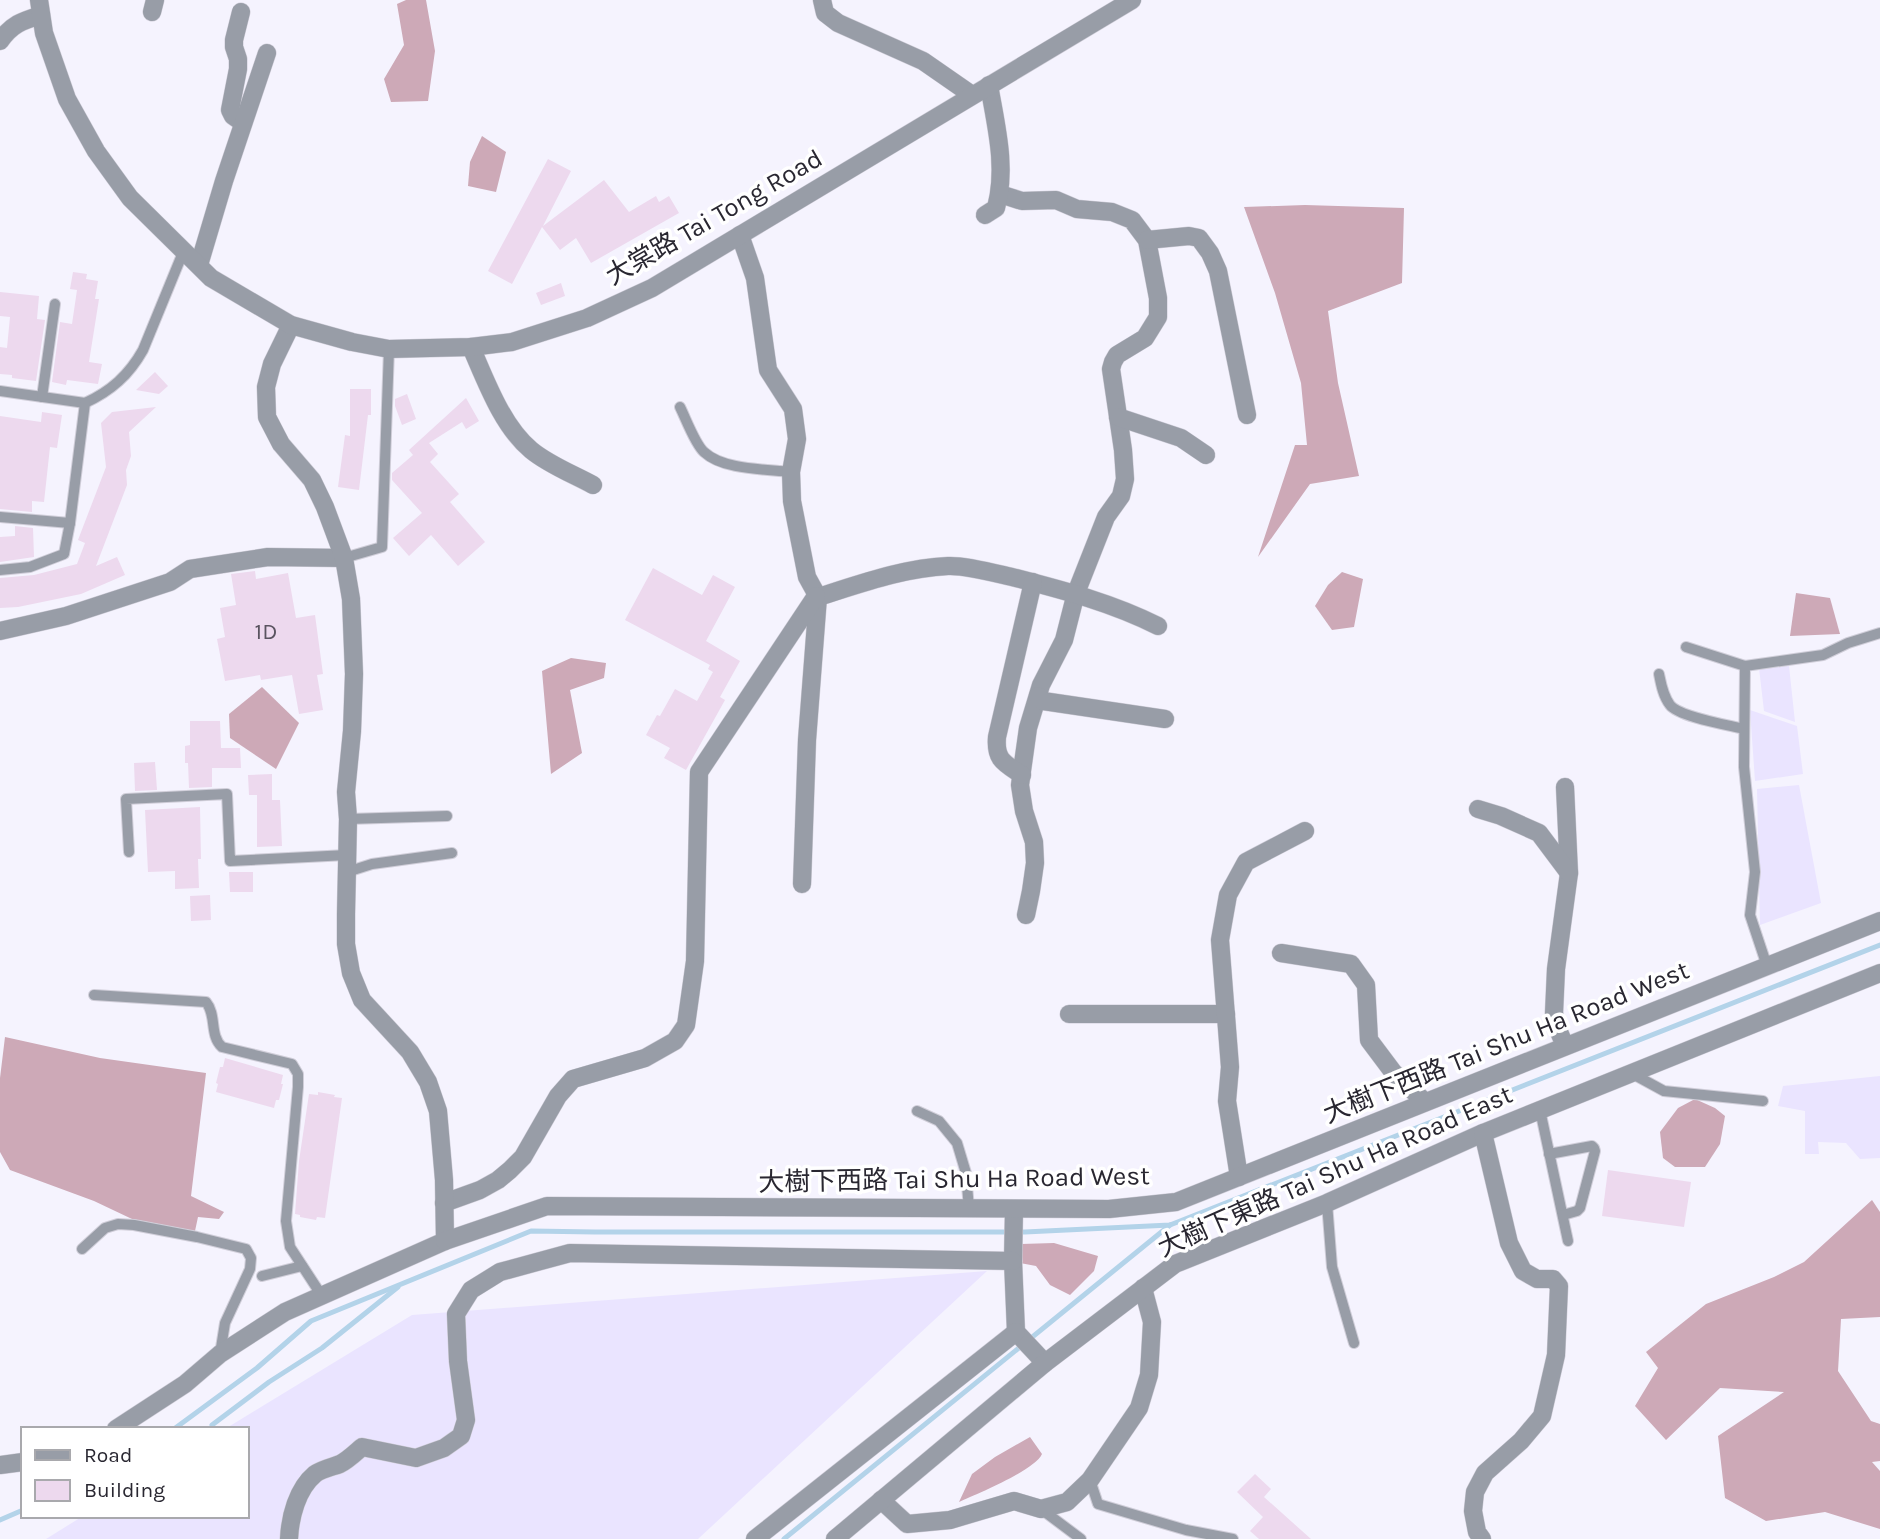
<svg xmlns="http://www.w3.org/2000/svg" width="1880" height="1539" font-family="Karla,'Noto Sans TC',sans-serif">
<rect width="100%" height="100%" fill="#f5f3fe"/>
<!-- built -->
<g fill="#eae4ff">
<path d="M1789,666L1795,722L1764,711L1759,668Z"/>
<path d="M1750,710L1797,726L1803,774L1755,781Z"/>
<path d="M1799,785L1821,903L1760,925L1757,789Z"/>
<path d="M1880,1076V1158L1860,1159L1846,1143L1818,1142L1819,1154H1805V1111L1778,1106L1783,1086Z"/>
<path d="M987,1271L698,1539H46L83,1516H247V1429H225L412,1315Z"/>
</g>
<!-- forest -->
<g fill="#cda9b7">
<path d="M406,0H426L435,51L428,101L391,102L384,79L404,45L397,4Z"/>
<path d="M482,136L506,152L496,192L468,186L470,162Z"/>
<path d="M1305,205L1404,208L1402,283L1328,311L1338,383L1359,476L1310,484L1258,557L1295,445H1307L1301,383L1275,293L1244,207Z"/>
<path d="M1342,572L1363,579L1354,627L1332,630L1315,606L1328,585Z"/>
<path d="M1796,593L1830,598L1840,634L1790,636Z"/>
<path d="M571,658L606,663L604,678L570,690L582,753L551,774L542,671Z"/>
<path d="M262,687L299,723L276,769L230,738L229,714Z"/>
<path d="M5,1037L100,1058L206,1073L191,1196L224,1212L219,1219L198,1217L195,1231L132,1219L94,1201L10,1170L0,1152V1078Z"/>
<path d="M1695,1099L1715,1108L1725,1116L1720,1144L1705,1167H1675L1663,1158L1660,1132L1678,1108Z"/>
<path d="M1872,1200L1880,1212V1317L1841,1319L1838,1371L1871,1421L1880,1424V1461L1872,1462L1880,1471V1529L1825,1512L1766,1521L1725,1498L1718,1436L1784,1392L1720,1388L1666,1440L1635,1406L1658,1368L1646,1352L1706,1304L1774,1277L1804,1262Z"/>
<path d="M1054,1243L1098,1256L1094,1271L1070,1295L1050,1285L1036,1266L1020,1263L1021,1244Z"/>
<path d="M1030,1437L1042,1454C1035,1470 977,1494 959,1502L972,1474L995,1457Z"/>
</g>
<g fill="none" stroke-linecap="round" stroke-linejoin="round">
<!-- stream -->
<g stroke="#b3d3e9" stroke-width="5">
<path d="M212,1425L269,1382L322,1348L398,1287"/>
<path d="M174,1429L257,1368L311,1321L531,1231L595,1232H1025L1170,1225L1880,945"/>
<path d="M0,1520L23,1510"/>
<path d="M784,1539L1170,1225"/>
</g>
</g>
<!-- building -->
<g fill="#edd9ee">
<path d="M548,159L571,171L543,226L604,180L629,212L656,196L659,202L669,196L679,213L591,263L576,238L560,250L542,227L512,284L488,271Z"/>
<path d="M73,272L87,274L86,279L98,281L95,299H99L89,362L102,364L98,384L67,380L66,385L52,382L60,322L72,324L77,290L70,289Z"/>
<path d="M561,283L565,296L541,305L536,293Z"/>
<path d="M0,292L39,296L37,319L45,320L36,381L12,378V375L0,374V347L7,348L10,317L0,316Z"/>
<path d="M155,372L168,386L159,394L136,390Z"/>
<path d="M350,389H371V415H368L359,490L338,487L345,435L350,436Z"/>
<path d="M407,394L416,419L402,425L395,406V399Z"/>
<path d="M466,398L479,421L466,429L462,422L429,443L438,454L430,462L459,494L450,502L485,542L458,566L431,535L409,556L393,538L422,513L392,480V473L413,455L409,450Z"/>
<path d="M156,407L129,432L131,456L126,470L127,485L96,566L117,557L125,575L81,594L18,607L0,608V578L34,575L77,564L85,543L78,540L106,467L101,423L112,412Z"/>
<path d="M42,412L62,415L57,448L50,447L44,502L32,501V512L0,509V416L41,422Z"/>
<path d="M15,526L33,528L34,557L0,562V537L15,536Z"/>
<path d="M653,568L702,595L713,575L735,587L706,641L740,661L720,697L725,700L686,770L664,758L670,748L646,735L657,715L660,716L675,689L697,701L713,672L708,669L710,665L625,620Z"/>
<path d="M255,571L256,579L288,573L296,618L315,615L323,674L317,675L323,710L299,714L292,675L261,680L260,675L225,681L217,639L225,637L220,608L236,605L231,574Z"/>
<path d="M190,721H220L221,748H240L241,768H212V787L189,788L188,763H185V746L190,745Z"/>
<path d="M155,762L157,790L135,791L134,763Z"/>
<path d="M272,774V800H280L282,846L257,847V795H249L248,775Z"/>
<path d="M200,807L201,859H198L199,888L175,889V871L148,872L145,810Z"/>
<path d="M229,872H253V892H230Z"/>
<path d="M210,895L211,920L191,921L190,896Z"/>
<path d="M225,1058L283,1075L281,1084H283L279,1100H276L274,1108L216,1092L218,1084L216,1083L220,1067H223Z"/>
<path d="M318,1092L335,1095L334,1097L342,1098L325,1218L317,1217L316,1220L300,1217V1215L295,1214L299,1161L309,1094L318,1095Z"/>
<path d="M1608,1170L1691,1182L1684,1227L1602,1216Z"/>
<path d="M1255,1474L1271,1489L1264,1497L1311,1539H1259L1250,1531L1263,1517L1237,1492Z"/>
</g>
<g fill="none" stroke-linecap="round" stroke-linejoin="round">
<!-- service casing -->
<g stroke="#d0ced9" stroke-width="12">
<g id="service">
<path d="M0,391L85,403C111,391 129,375 143,350L184,250"/>
<path d="M42,397L55,304"/>
<path d="M680,407C686,419 695,444 704,452C723,470 765,469 791,472"/>
<path d="M0,517L70,523"/>
<path d="M344,558L382,547L389,349"/>
<path d="M0,570L30,567L64,554L70,523L85,403"/>
<path d="M1686,647L1745,666"/>
<path d="M1659,674C1661,684 1663,696 1670,705C1679,717 1728,725 1744,729"/>
<path d="M348,819L447,816"/>
<path d="M129,852L126,799L227,794L230,861L347,855"/>
<path d="M347,872L372,864L452,853"/>
<path d="M1767,966L1750,915L1755,872L1744,767L1745,666L1823,655L1848,643L1880,633"/>
<path d="M94,995L206,1002C217,1015 209,1035 222,1047L292,1064L298,1074V1087L286,1221L290,1247L322,1296"/>
<path d="M1631,1073L1664,1091L1763,1101"/>
<path d="M1540,1110L1568,1241"/>
<path d="M917,1111L939,1121L957,1143L966,1173L969,1209"/>
<path d="M1549,1154L1592,1146L1594,1148L1595,1151L1580,1208L1577,1211L1563,1215"/>
<path d="M1327,1203L1332,1267L1354,1343"/>
<path d="M82,1249L105,1228L118,1224L134,1225L197,1237L246,1249L251,1258L250,1269L225,1323L220,1354"/>
<path d="M262,1276L302,1266"/>
<path d="M1090,1480L1098,1504L1186,1530L1233,1539"/>
<path d="M1041,1509L1081,1539"/>
</g>
</g>
<!-- minor casing -->
<g stroke="#d0ced9" stroke-width="19">
<g id="minor">
<path d="M822,0L825,13L838,23L923,61L972,95"/>
<path d="M152,12L155,0"/>
<path d="M241,12L234,40V47L238,59V69L230,110L233,116L243,123"/>
<path d="M0,41C12,24 22,21 41,15"/>
<path d="M1000,194L1022,201L1056,200L1077,209L1112,212L1132,220L1147,240L1158,298V317L1145,338L1117,355L1113,362L1111,369L1123,450L1125,479L1121,496L1106,517L1076,593L1064,640L1041,685L1028,728L1020,785L1024,811L1034,842L1035,863L1031,891L1026,915"/>
<path d="M985,215L996,208C1007,167 996,126 989,85"/>
<path d="M740,235L755,278L768,370L793,409L797,439L791,472L792,501L807,577L818,597L807,740L802,884"/>
<path d="M1147,240L1189,236L1199,238L1210,253L1218,271L1247,415"/>
<path d="M199,265L224,181L267,53"/>
<path d="M471,347C486,381 502,426 531,450C549,465 573,474 593,485"/>
<path d="M1118,417L1181,438L1206,455"/>
<path d="M818,597C860,584 903,568 948,566C967,565 998,574 1016,578C1066,591 1112,603 1158,626"/>
<path d="M0,631L66,616L170,582L190,569L268,557L344,558"/>
<path d="M1038,696L1043,701L1165,719"/>
<path d="M1022,775C1004,763 995,760 997,737L1033,582"/>
<path d="M1565,787L1569,873L1556,969L1554,1013L1557,1027L1565,1046"/>
<path d="M1478,809L1501,816L1539,833L1569,873"/>
<path d="M1281,953L1351,964L1366,985L1369,1040L1393,1072L1425,1102"/>
<path d="M1069,1014H1226"/>
<path d="M1239,1177L1227,1101L1230,1067L1220,940L1228,895L1246,862L1305,831"/>
<path d="M444,1203L480,1190L498,1180L510,1170L523,1157L558,1096L573,1079L645,1058L675,1041L686,1025L695,961L699,772L816,596"/>
<path d="M1014,1209L1013,1261L1016,1332L1045,1363"/>
<path d="M116,1429L185,1384L220,1354L285,1312L445,1241L444,1180L438,1111L428,1082L410,1052L362,1000L351,973L346,944V914L348,819L346,792L352,731L354,674L351,599L344,558L325,507L312,480L281,444L267,417L266,387L272,364L291,325"/>
<path d="M0,1465L23,1462"/>
<path d="M881,1500L907,1524L950,1520L1014,1501L1041,1509L1067,1502L1090,1480L1139,1408L1149,1375L1152,1322L1143,1288"/>
<path d="M289,1539C290,1517 297,1489 315,1474C322,1469 332,1467 340,1464C348,1460 355,1453 362,1447L416,1458L444,1448L461,1436L466,1420L458,1361L456,1314L471,1290L500,1272L570,1253L1013,1261"/>
<path d="M755,1539L1016,1332"/>
<path d="M835,1539L1045,1363L1175,1264L1327,1203L1483,1133L1880,973"/>
<path d="M1482,1539L1477,1532L1473,1511L1475,1492L1485,1473L1521,1441L1542,1416L1556,1355L1559,1286L1553,1279H1537L1523,1271L1509,1243L1483,1133"/>
</g>
</g>
<!-- tertiary casing -->
<g stroke="#d0ced9" stroke-width="19">
<g id="tertiary">
<path d="M39,0L44,33L67,99L96,151L130,198L211,278L291,325L352,342L389,349L471,347L512,342L587,318L652,288L1132,0"/>
<path d="M445,1241L547,1206L1109,1209L1176,1202L1880,921"/>
</g>
</g>
<!-- service -->
<use href="#service" stroke="#989da7" stroke-width="10"/>
<!-- minor -->
<use href="#minor" stroke="#989da7" stroke-width="18"/>
<!-- tertiary -->
<use href="#tertiary" stroke="#989da7" stroke-width="18"/>
</g>
<g text-anchor="middle" dominant-baseline="central" stroke-width="7" stroke-linejoin="round" paint-order="stroke">
<!-- number labels -->
<g font-size="23" fill="#5a5460">
<text x="266" y="631">1D</text>
</g>
<!-- street labels -->
<g font-size="26" fill="#292731" stroke="#fff">
<text transform="translate(714 217) rotate(-30)">大棠路 Tai Tong Road</text>
<text transform="translate(1506 1042) rotate(-22)">大樹下西路 Tai Shu Ha Road West</text>
<text transform="translate(1335 1171) rotate(-24)">大樹下東路 Tai Shu Ha Road East</text>
<text transform="translate(954 1179) rotate(-1)">大樹下西路 Tai Shu Ha Road West</text>
</g>
</g>
<!-- legend -->
<rect x="21" y="1427" width="228" height="91" fill="#ffffff" stroke="#a9a9ad" stroke-width="2"/>
<rect x="35" y="1450" width="35" height="10" fill="#989da7" stroke="#a9a9ad" stroke-width="2"/>
<text x="84" y="1462" font-size="21" fill="#292731">Road</text>
<rect x="35" y="1480" width="35" height="21" fill="#edd9ee" stroke="#a9a9ad" stroke-width="2"/>
<text x="84" y="1497" font-size="21" fill="#292731">Building</text>
</svg>
